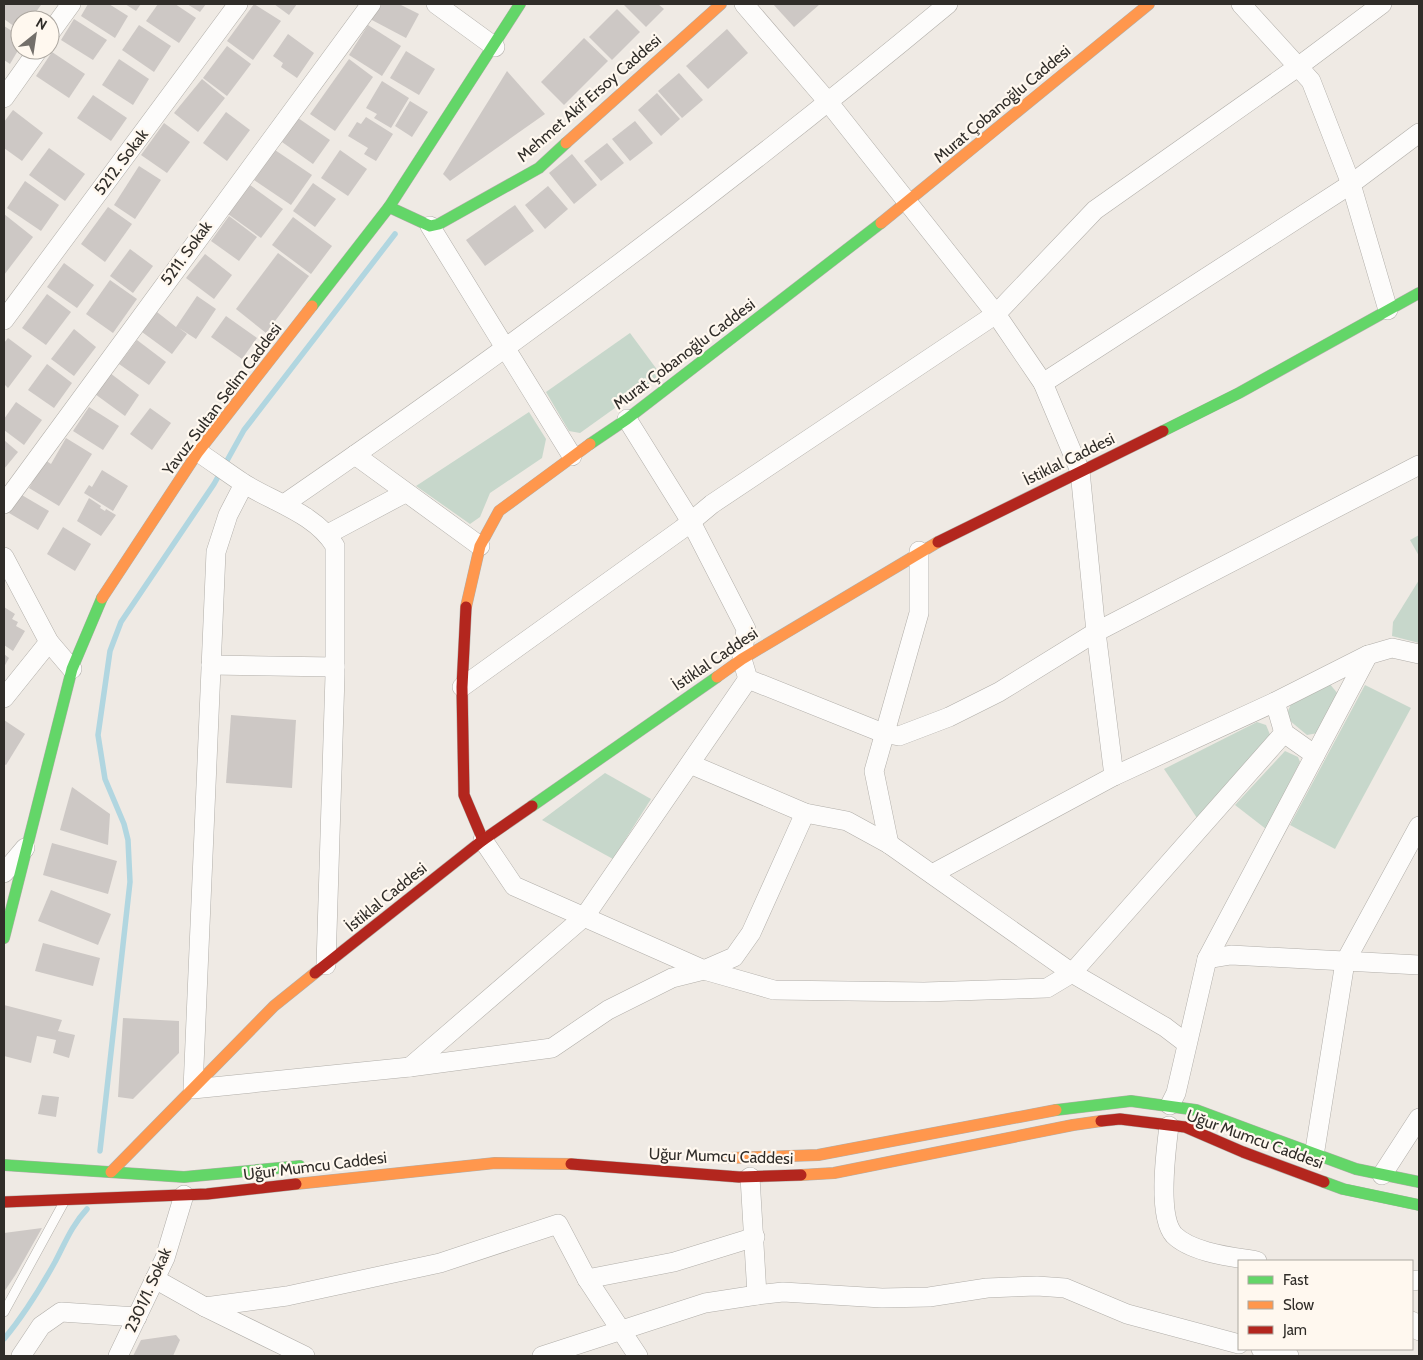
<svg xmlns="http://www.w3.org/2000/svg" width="1423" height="1360" font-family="Cabin,sans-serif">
<rect width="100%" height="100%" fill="#efeae4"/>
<!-- green -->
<g fill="#c7d7cb">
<path d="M630,333L661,375L580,433L569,431L546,392Z"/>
<path d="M529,412L546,439L542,458L490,493L480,517L470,524L416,486Z"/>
<path d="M1419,535V556L1410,540Z"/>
<path d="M1419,580V643L1392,636L1393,622Z"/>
<path d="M1329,683L1338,694L1318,733L1307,735L1289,720L1288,711L1291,704Z"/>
<path d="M1365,685L1411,708L1335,849L1290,825Z"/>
<path d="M1257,722L1266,725L1271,737L1197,818L1164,769Z"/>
<path d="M1285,751L1298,757L1300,762L1266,829L1235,805Z"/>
<path d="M605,773L651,799L613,859L542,820Z"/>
</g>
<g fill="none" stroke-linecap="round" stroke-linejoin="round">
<!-- stream -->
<g stroke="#b1d6e0" stroke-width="5.5">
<path d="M100,1151L130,882L128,840L124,824L105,779L98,735L110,651L121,622L214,484L244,430L395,234"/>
<path d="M4,1339C24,1315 40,1289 55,1262C65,1243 72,1225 87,1209"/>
</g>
</g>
<!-- building -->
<g fill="#cdc8c5">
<path d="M4,4H39L41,5L30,20H20L18,29L4,19Z"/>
<path d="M88,4H109L128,16L115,38L81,16Z"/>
<path d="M125,4H141L136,11Z"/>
<path d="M158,4H175L196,18L179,43L146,21Z"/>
<path d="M187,4H206L200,12Z"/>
<path d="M254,4L281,21L253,60L227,41Z"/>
<path d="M274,4H297L289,15Z"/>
<path d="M379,4H399L419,14L406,38L370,19Z"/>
<path d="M623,4H658L664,9L646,27Z"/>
<path d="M773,4H820L794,27Z"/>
<path d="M617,9L640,32L612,60L589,37Z"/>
<path d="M74,19L107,40L93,60L61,40Z"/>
<path d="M139,25L171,46L154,72L122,50Z"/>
<path d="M368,25L401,46L382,76L349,55Z"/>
<path d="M4,26L20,36V47L10,64L4,60Z"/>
<path d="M727,29L748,53L708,89L686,66Z"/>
<path d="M288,34L314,53L297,78L281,67L283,63L273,56Z"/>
<path d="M584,38L608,61L564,105L541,82Z"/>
<path d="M227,46L251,64L227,96L203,78Z"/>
<path d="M406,51L435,69L419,95L390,78Z"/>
<path d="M52,52L85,74L69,98L36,76Z"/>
<path d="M119,59L149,79L133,105L102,85Z"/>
<path d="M349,59L373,77L335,131L310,114Z"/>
<path d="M507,71L545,114L450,181L443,174Z"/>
<path d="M679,73L703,100L682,118L658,91Z"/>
<path d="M202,79L225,98L198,132L174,113Z"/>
<path d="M382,81L409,98L391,128L374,118L377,114L366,108Z"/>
<path d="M657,93L680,119L661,136L638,110Z"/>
<path d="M93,95L127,118L111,141L77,118Z"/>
<path d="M410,101L428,112L412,137L395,126Z"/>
<path d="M13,110L43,133L22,161L4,148V122Z"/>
<path d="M226,112L250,130L227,161L203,143Z"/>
<path d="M366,117L393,134L376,161L364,154L368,148L348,136L357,122L361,124Z"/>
<path d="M298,118L330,140L313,164L282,142Z"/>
<path d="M635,121L653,143L630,161L612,139Z"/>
<path d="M164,123L190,142L167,173L141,155Z"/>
<path d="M607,143L624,163L601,181L584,161Z"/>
<path d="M49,148L85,174L65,201L29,175Z"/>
<path d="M275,150L312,175L291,205L254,180Z"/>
<path d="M340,150L367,169L348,196L321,178Z"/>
<path d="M572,154L597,185L574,204L549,173Z"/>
<path d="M139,166L161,180L135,219L114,205Z"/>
<path d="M25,181L59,205L41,231L7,208Z"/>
<path d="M313,183L336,199L315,227L293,211Z"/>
<path d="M250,185L283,209L261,238L228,214Z"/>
<path d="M548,186L568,209L545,229L525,205Z"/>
<path d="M515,205L534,231L485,266L466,240Z"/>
<path d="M108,207L132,224L105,262L81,244Z"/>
<path d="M4,214L33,237L4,275Z"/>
<path d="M229,216L257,237L239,261L211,241Z"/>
<path d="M293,217L332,246L311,274L272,245Z"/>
<path d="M130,249L153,266L133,293L110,276Z"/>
<path d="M278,253L309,276L266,333L236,309Z"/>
<path d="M205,254L232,275L214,299L186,278Z"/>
<path d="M64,263L94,285L77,308L47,287Z"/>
<path d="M110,280L137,299L113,333L86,314Z"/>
<path d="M47,294L71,312L46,345L22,328Z"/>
<path d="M197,296L216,309L196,339L179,328L187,334L172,354L142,332L157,312L176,327Z"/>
<path d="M226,316L257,338L242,359L211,337Z"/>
<path d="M74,329L96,347L74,376L51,359Z"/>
<path d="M8,338L32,356L8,388L4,384V343Z"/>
<path d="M137,340L166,362L149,385L119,364Z"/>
<path d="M47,364L72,383L54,408L28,390Z"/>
<path d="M110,373L139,395L125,416L95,394Z"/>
<path d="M16,402L42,420L24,445L4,430V419Z"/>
<path d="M89,407L119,426L103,450L73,431Z"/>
<path d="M150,408L171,423L152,450L130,434Z"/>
<path d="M66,438L92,454L59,506L29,488L45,460L51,464Z"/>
<path d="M4,440L18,452L4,469Z"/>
<path d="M102,470L128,486L113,511L84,493L89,485L92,487Z"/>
<path d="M20,494L49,511L38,530L9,513Z"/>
<path d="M89,498L101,506L100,508L105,511L106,509L116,515L101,536L77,521Z"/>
<path d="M63,527L91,544L75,571L47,554Z"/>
<path d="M4,607L15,614L12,619L18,622L16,626L25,631L13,651L4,645Z"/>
<path d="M4,654L9,658L4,667Z"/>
<path d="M231,715L296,720L292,788L226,783Z"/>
<path d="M4,720L25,734L6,765L4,764Z"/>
<path d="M72,787L110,814L108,845L60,830Z"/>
<path d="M52,843L117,861L108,894L43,875Z"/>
<path d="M51,890L111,914L98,945L38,921Z"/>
<path d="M43,943L100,958L93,986L35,971Z"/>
<path d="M4,1005L62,1020L58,1031L75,1035L69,1058L53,1053L56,1040L37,1036L31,1063L4,1056Z"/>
<path d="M123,1018L179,1021V1053L133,1099L118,1097Z"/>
<path d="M42,1095L59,1097L56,1117L38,1114Z"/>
<path d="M42,1228L16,1274L4,1292V1233Z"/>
<path d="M176,1335L180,1340L173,1356H133L141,1340Z"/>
</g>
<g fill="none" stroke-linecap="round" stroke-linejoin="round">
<!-- lane casing -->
<g stroke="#b1aea9" stroke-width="10">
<path id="lane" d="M4,1312L63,1204"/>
</g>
<!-- street casing -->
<g stroke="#b1aea9" stroke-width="20">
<g id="street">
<path d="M436,4L495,47"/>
<path d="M744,4L829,103L996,314L1043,383L1080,471L1096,632L1114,776"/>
<path d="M1241,4L1311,81L1351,184L1388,310"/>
<path d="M50,33L71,4"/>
<path d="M4,98L38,50"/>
<path d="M430,226L572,456"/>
<path d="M4,320L238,4"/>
<path d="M1043,383L1351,184L1419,133"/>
<path d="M627,419L690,520L746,629L742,659L748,679L883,733L899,736L949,717L999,692L1096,632L1419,465"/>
<path d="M198,452C213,462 228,473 243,483C273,502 316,514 335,546V675L326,965"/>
<path d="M355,455L480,546"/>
<path d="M244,484L228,515L216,552L193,1089L410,1067L552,1048L608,1010L672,978L704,970L734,957L751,933L805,813"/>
<path d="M4,504L371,4"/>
<path d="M284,504C512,348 735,181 948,4"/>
<path d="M328,534L405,493"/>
<path d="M4,557L49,642L72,669"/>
<path d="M211,665L335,667"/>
<path d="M462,687L682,529L712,504L996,314L1095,210L1299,66L1382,4"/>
<path d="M4,698L49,642"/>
<path d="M1275,702L1284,733L1315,755"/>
<path d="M690,764L805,813L847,821L889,844L1072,973L1165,1027L1186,1043"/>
<path d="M483,840L514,886L704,970L774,990L924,992L1047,988L1072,973L1284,733"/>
<path d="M889,844L874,771L919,613V551"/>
<path d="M4,873L25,848"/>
<path d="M932,874L1114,776L1275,702L1368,655L1392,648L1419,654"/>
<path d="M1207,959L1231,955L1419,965"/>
<path d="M410,1067L585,916L748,679"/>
<path d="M1170,1105L1176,1093L1207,959L1368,655"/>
<path d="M1169,1126C1166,1150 1157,1216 1174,1235C1192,1253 1234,1257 1257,1261"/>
<path d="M1314,1156L1345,962L1419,826"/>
<path d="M1382,1175L1419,1118"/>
<path d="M750,1177L757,1295"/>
<path d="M155,1279L205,1307L305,1356"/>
<path d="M587,1279L674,1262L755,1237"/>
<path d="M1412,1281L1419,1280"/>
<path d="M205,1307L287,1296L440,1263L558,1224L587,1279L638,1356"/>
<path d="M1412,1321L1419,1331"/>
<path d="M1261,1349L1289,1356"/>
<path d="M21,1356L41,1326L61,1312L137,1317"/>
<path d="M118,1356L165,1258L184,1195"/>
<path d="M542,1356L705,1303L757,1295L783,1292L882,1298L929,1297L987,1288L1037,1286L1065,1288L1127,1314L1239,1344"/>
</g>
</g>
<!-- fast casing -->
<g stroke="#b1aea9" stroke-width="12">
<g id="fast">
<path d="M389,207L430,226L439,224L539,168L566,143"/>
<path d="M312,306L389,207L520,4"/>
<path d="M1163,431L1239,393L1419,293"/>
<path d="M590,444L627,419L881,223"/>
<path d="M532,806L717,677"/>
<path d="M4,938L72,669L102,598"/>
<path d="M1056,1110L1131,1101L1196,1110L1356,1169L1419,1182"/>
<path d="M4,1165L184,1177L300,1166"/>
<path d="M1324,1182L1343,1189L1419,1205"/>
</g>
</g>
<!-- slow casing -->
<g stroke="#b1aea9" stroke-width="12">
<g id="slow">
<path d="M566,143L721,4"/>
<path d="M881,223L1149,4"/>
<path d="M102,598L198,452L312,306"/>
<path d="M466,607L480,546L499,511L590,444"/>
<path d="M717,677L742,659L938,542"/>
<path d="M730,1158L818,1155L1056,1110"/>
<path d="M111,1172L274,1006L315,973"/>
<path d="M801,1175L834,1173L1073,1125L1101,1121"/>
<path d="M296,1184L495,1163L571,1164"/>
</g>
</g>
<!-- jam casing -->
<g stroke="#b1aea9" stroke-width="12">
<g id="jam">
<path d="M938,542L1163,431"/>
<path d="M466,607L462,687L464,795L483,840"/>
<path d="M315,973L483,840L532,806"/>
<path d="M1101,1121L1120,1119L1185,1127L1243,1152L1324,1182"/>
<path d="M571,1164L739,1177L801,1175"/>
<path d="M4,1202L207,1194L296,1184"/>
</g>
</g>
<!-- lane -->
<use href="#lane" stroke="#fdfcfb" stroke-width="9"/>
<!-- street -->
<use href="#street" stroke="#fdfcfb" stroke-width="19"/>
<!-- fast -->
<use href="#fast" stroke="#63d668" stroke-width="11"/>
<!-- slow -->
<use href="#slow" stroke="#ff974d" stroke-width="11"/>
<!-- jam -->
<use href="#jam" stroke="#b3261e" stroke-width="11"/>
</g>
<g text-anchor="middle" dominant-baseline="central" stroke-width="4.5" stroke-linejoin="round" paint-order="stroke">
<!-- street labels -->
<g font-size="16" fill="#302d29" stroke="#fff8ef">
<text transform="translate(589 98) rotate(-41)">Mehmet Akif Ersoy Caddesi</text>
<text transform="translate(1002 104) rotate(-40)">Murat Çobanoğlu Caddesi</text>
<text transform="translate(121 162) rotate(-53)">5212. Sokak</text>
<text transform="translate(186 253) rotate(-54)">5211. Sokak</text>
<text transform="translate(684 354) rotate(-37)">Murat Çobanoğlu Caddesi</text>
<text transform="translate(222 399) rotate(-53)">Yavuz Sultan Selim Caddesi</text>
<text transform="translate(1069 459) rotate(-26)">İstiklal Caddesi</text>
<text transform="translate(715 659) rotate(-34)">İstiklal Caddesi</text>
<text transform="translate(386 897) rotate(-39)">İstiklal Caddesi</text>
<text transform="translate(1255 1139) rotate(20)">Uğur Mumcu Caddesi</text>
<text transform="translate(721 1156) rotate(2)">Uğur Mumcu Caddesi</text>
<text transform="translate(315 1166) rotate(-7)">Uğur Mumcu Caddesi</text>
<text transform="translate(148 1290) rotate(-66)">2301/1. Sokak</text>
</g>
</g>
<!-- border -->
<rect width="1423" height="1360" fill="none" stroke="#302d29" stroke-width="10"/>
<!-- legend -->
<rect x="1238" y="1260" width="175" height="90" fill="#fff8ef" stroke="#aca7a0"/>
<rect x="1248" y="1276" width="25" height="8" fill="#63d668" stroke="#aca7a0"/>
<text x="1283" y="1285" font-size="15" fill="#302d29">Fast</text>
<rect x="1248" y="1301" width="25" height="8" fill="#ff974d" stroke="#aca7a0"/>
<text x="1283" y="1310" font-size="15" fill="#302d29">Slow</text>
<rect x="1248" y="1326" width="25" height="8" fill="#b3261e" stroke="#aca7a0"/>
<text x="1283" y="1335" font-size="15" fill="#302d29">Jam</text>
<!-- north arrow -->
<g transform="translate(35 35) rotate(30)"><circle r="24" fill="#fff8ef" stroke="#aca7a0"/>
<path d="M0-4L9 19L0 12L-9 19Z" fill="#736f6a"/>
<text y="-8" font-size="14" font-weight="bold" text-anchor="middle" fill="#302d29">N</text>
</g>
</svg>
